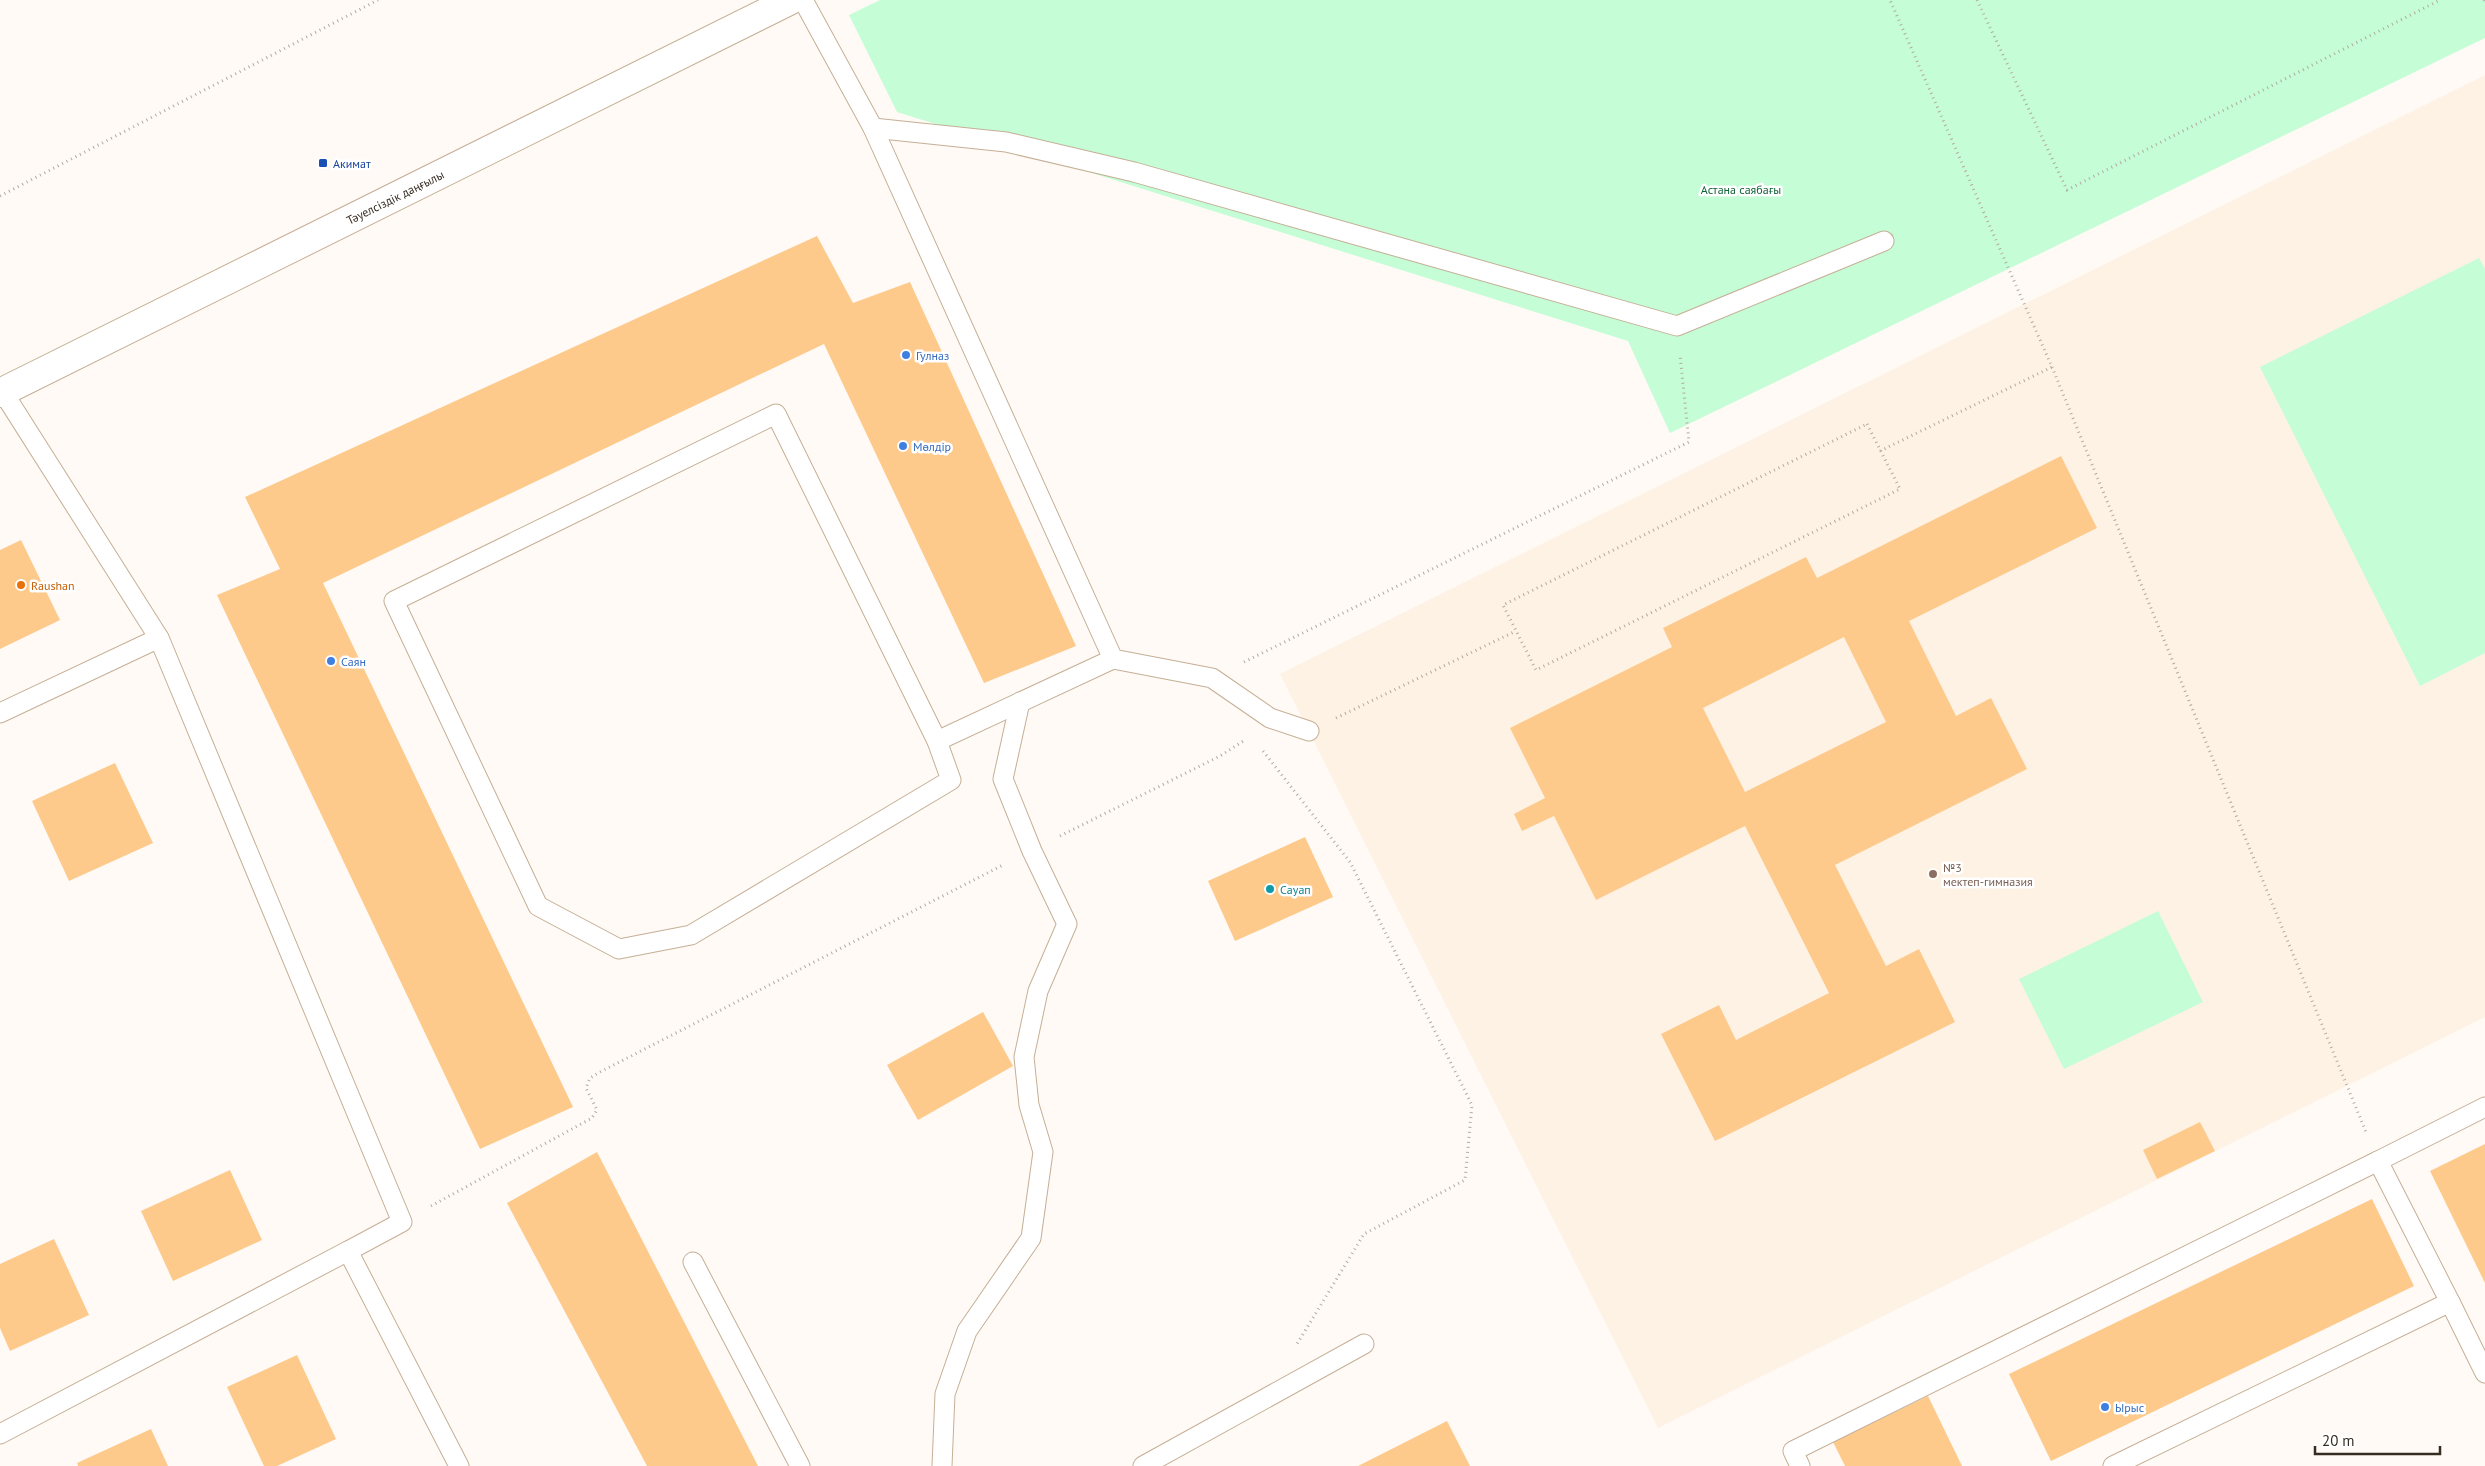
<svg xmlns="http://www.w3.org/2000/svg" width="2485" height="1466" font-family="'PT Sans',sans-serif">
<rect width="100%" height="100%" fill="#fffaf5"/>
<!-- built -->
<path fill="#fef2e5" d="M2485,75V1017L1658,1428L1280,674Z"/>
<!-- green -->
<g fill="#c4fdd6">
<path d="M880,0H2485V38L1670,433L1628,341L897,112L849,15Z"/>
<path d="M2479,258L2485,269V653L2420,686L2260,367Z"/>
<path d="M2158,911L2203,1002L2064,1069L2019,979Z"/>
</g>
<!-- building -->
<g fill="#fdca8c" fill-rule="evenodd">
<path d="M817,236L853,303L910,282L1076,646L984,683L824,344L323,583L573,1107L480,1149L217,595L280,569L245,497Z"/>
<path d="M2061,456L2097,528L1909,621L1956,716L1991,698L2027,769L1835,865L1886,966L1919,949L1955,1022L1715,1141L1661,1034L1719,1005L1736,1040L1829,993L1745,826L1596,900L1554,816L1522,831L1514,814L1545,798L1510,728L1672,647L1663,628L1806,557L1817,578ZM1844,637L1886,722L1745,792L1703,708Z"/>
<path d="M21,540L60,620L0,649V550Z"/>
<path d="M115,763L153,843L69,881L32,801Z"/>
<path d="M1305,837L1333,897L1235,941L1208,881Z"/>
<path d="M983,1012L1013,1066L918,1120L887,1065Z"/>
<path d="M2200,1122L2215,1151L2157,1179L2143,1150Z"/>
<path d="M2485,1144V1283L2430,1171Z"/>
<path d="M597,1152L758,1466H647L507,1203Z"/>
<path d="M230,1170L262,1240L173,1281L141,1211Z"/>
<path d="M2372,1199L2414,1286L2051,1461L2009,1374Z"/>
<path d="M54,1239L89,1315L10,1351L0,1328V1264Z"/>
<path d="M297,1355L336,1439L277,1466H264L227,1387Z"/>
<path d="M1928,1396L1962,1466H1845L1833,1442Z"/>
<path d="M1447,1421L1470,1466H1358Z"/>
<path d="M151,1429L168,1466H78L77,1463Z"/>
</g>
<g fill="none" stroke-linecap="round" stroke-linejoin="round">
<!-- service casing -->
<g stroke="#c5af96" stroke-width="21">
<g id="service">
<path d="M803,0L873,128L1113,659L1212,678L1270,718L1309,731"/>
<path d="M873,128L1006,142L1134,172L1677,326L1884,241"/>
<path d="M3,392L159,638"/>
<path d="M776,414L937,741L951,780L691,935L619,949L538,906L394,601Z"/>
<path d="M0,713L159,638L402,1222L348,1251"/>
<path d="M937,741L1113,659"/>
<path d="M693,1262L800,1466"/>
<path d="M2450,1302L2378,1161L2485,1107"/>
<path d="M0,1434L348,1251L459,1466"/>
<path d="M942,1466L945,1394L967,1331L1031,1238L1043,1152L1029,1105L1024,1057L1038,991L1067,924L1032,851L1003,779L1020,702"/>
<path d="M1143,1466L1364,1344"/>
<path d="M1800,1466L1793,1451L2378,1161"/>
<path d="M2113,1466L2450,1302L2485,1373"/>
</g>
</g>
<!-- tertiary casing -->
<g stroke="#c5af96" stroke-width="30">
<g id="tertiary">
<path id="s1" d="M0,393L791,0"/>
</g>
</g>
<!-- path -->
<g stroke="#b2aba4" stroke-width="3" stroke-dasharray="1 4" stroke-linecap="butt">
<path d="M1977,0L2067,190L2440,0"/>
<path d="M2484,0L2485,2"/>
<path d="M0,196L378,0"/>
<path d="M2052,367L2366,1132"/>
<path d="M1867,424L1900,489L1536,670L1503,605Z"/>
<path d="M1880,451L2052,367L1890,0"/>
<path d="M1244,662L1689,442L1680,355"/>
<path d="M1336,718L1516,631"/>
<path d="M1263,751L1350,862L1472,1105L1465,1180L1364,1234L1297,1344"/>
<path d="M1060,836L1220,756L1245,740"/>
<path d="M431,1206L592,1118L597,1110L586,1088L590,1078L600,1072L1003,865"/>
</g>
<!-- service -->
<use href="#service" stroke="#fff" stroke-width="19"/>
<!-- tertiary -->
<use href="#tertiary" stroke="#fff" stroke-width="28"/>
</g>
<!-- markers -->
<rect fill="#1a4fb4" stroke="#fff" stroke-width="2" x="318" y="158" width="10" height="10" rx="2.5"/>
<g fill="#3f7fe0" stroke="#fff" stroke-width="2">
<circle cx="906" cy="355" r="5"/>
<circle cx="903" cy="446" r="5"/>
<circle cx="331" cy="661" r="5"/>
<circle cx="2105" cy="1407" r="5"/>
</g>
<circle fill="#e8710a" stroke="#fff" stroke-width="2" cx="21" cy="585" r="5"/>
<circle fill="#8d6e63" stroke="#fff" stroke-width="2" cx="1933" cy="874" r="5"/>
<circle fill="#0f9aa8" stroke="#fff" stroke-width="2" cx="1270" cy="889" r="5"/>
<g text-anchor="middle" dominant-baseline="central" stroke-width="5" stroke-linejoin="round" paint-order="stroke">
<!-- transit labels -->
<g font-size="12" fill="#164399" stroke="#fff" text-anchor="start">
<text x="333" y="163">Акимат</text>
</g>
<!-- park labels -->
<g font-size="12" fill="#13643a" stroke="#fff">
<text x="1741" y="189">Астана саябағы</text>
</g>
<!-- street labels -->
<g font-size="12" fill="#352c22" stroke="#fff">
<text stroke="none"><textPath href="#s1" startOffset="441">Тәуелсіздік даңғылы</textPath></text>
</g>
<!-- shop labels -->
<g font-size="12" fill="#366cbe" stroke="#fff" text-anchor="start">
<text x="916" y="355">Гулназ</text>
<text x="913" y="446">Мөлдір</text>
<text x="341" y="661">Саян</text>
<text x="2115" y="1407">Ырыс</text>
</g>
<!-- food labels -->
<g font-size="12" fill="#c56008" stroke="#fff" text-anchor="start">
<text x="31" y="585">Raushan</text>
</g>
<!-- education labels -->
<g font-size="12" fill="#785e54" stroke="#fff" text-anchor="start">
<text x="1943" y="867">№3<tspan x="1943" dy="14">мектеп-гимназия</tspan></text>
</g>
<!-- culture labels -->
<g font-size="12" fill="#0d838f" stroke="#fff" text-anchor="start">
<text x="1280" y="889">Сауап</text>
</g>
</g>
<!-- scale -->
<path d="M2315 1446v8h125v-8" fill="none" stroke="#352c22" stroke-width="2.5"/>
<text x="2322" y="1446" font-size="15" fill="#352c22" stroke="#ffffff" stroke-width="4" paint-order="stroke">20 m</text>
</svg>
